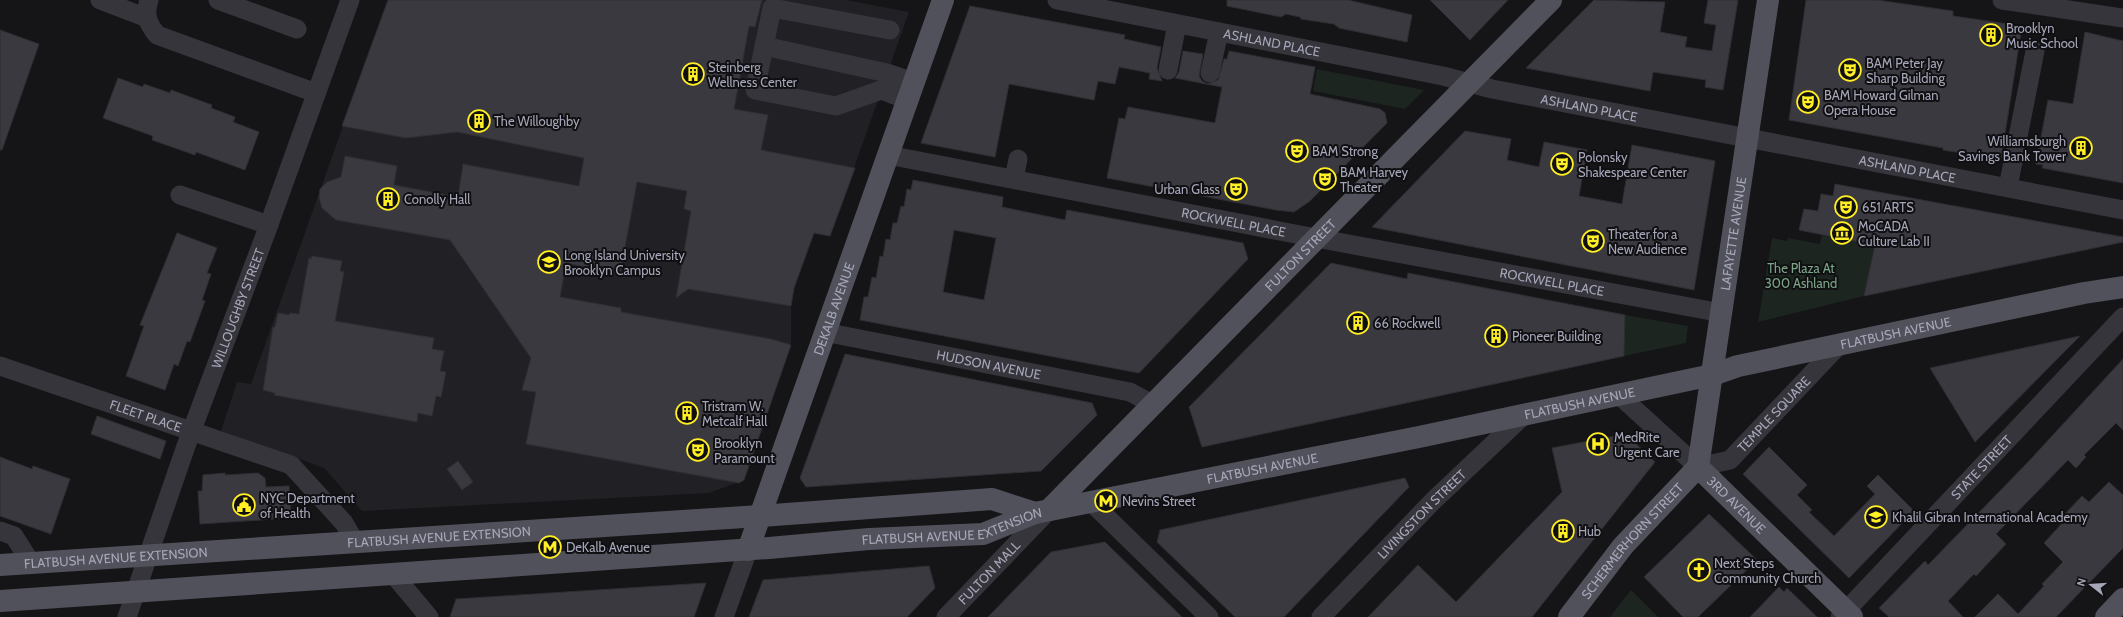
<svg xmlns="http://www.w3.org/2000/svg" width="2123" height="617" font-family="Cabin,sans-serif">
<rect width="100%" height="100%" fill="#151417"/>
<!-- built -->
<path fill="#212024" d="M388,0H846L909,12L830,236L800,231V233L813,235L793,288L791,306V345L744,480L709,493L362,511L324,468L221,431L237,382L251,384Z"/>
<!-- green -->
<g fill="#1c251f">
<path d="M1317,69L1424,90L1405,109L1313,91Z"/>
<path d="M1822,235L1875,245L1864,296L1758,322L1772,238L1787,241L1788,238L1820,244Z"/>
<path d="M1625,315L1688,326L1686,343L1624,356Z"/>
<path d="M1631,590L1658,617H1610Z"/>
</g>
<!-- building -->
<g fill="#3a393f" stroke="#2f2e33" fill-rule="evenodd">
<path d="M388,0H762L755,27L749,26L734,109L768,115L761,150L855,168L830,236L814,233L794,288L791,306L688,289L676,298L691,211L684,209L687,191L637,182L620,274L566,263L560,297L621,308V312L771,339L791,345L744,480L739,483L526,444L536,392L522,390L531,358L450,240L336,220L322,208L319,197L320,189L327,182L341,177L345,156L397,166L394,185L458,197L463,164L579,186L584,158L457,132L406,138L342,126Z"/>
<path d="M1227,0H1348L1412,15L1407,42L1339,28L1334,24L1301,19L1300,17L1286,14L1281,17L1227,6Z"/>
<path d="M1430,0H1508L1470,40Z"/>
<path d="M1594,0L1665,2L1660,32L1687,37L1685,47L1712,51L1716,25L1704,23L1708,0H1738L1723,90L1705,87L1706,80L1653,72L1650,91L1526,68Z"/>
<path d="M1806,0H1877L1953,11V16L2022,26L2001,159L1943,150V148L1789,120Z"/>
<path d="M970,6L1125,35L1124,39L1161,47L1157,68L1162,81L1149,79L1150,73L1119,67L1115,84L1098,81L1094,100L1009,84L995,157L921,143Z"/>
<path d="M0,30L39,44L2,150H0Z"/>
<path d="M2085,32L2123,41V183L2042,168L2043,165L2036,164L2048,100L2073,104Z"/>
<path d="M1183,51L1203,54L1199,76L1202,81L1208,84L1218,80L1224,59H1227L1229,51L1315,67L1310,94L1380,109L1385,113L1387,123L1310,201L1294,212L1276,210L1107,178L1119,118L1125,119L1128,107L1215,123L1222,87L1175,78L1179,72Z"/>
<path d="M118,78L143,87L144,84L170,93L171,90L212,105L211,108L235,117L233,122L259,132L245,170L196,152L195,155L152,140L153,136L103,118Z"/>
<path d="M1465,131L1511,139L1507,160L1539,167L1544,142L1587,150L1579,196L1622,204L1632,145L1715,161L1694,290L1372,227Z"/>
<path d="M913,180L1003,197L1002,207L1065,220L1067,210L1243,243L1248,259L1139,373L860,320L864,297H868L872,277L876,278L880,256L883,257L886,239L890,240L893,223H897L901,206L904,207L907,189L911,190ZM954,230L996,238L984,300L943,292Z"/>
<path d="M1835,184L2123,237V242L1864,296L1875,245L1799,230L1804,209L1818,211L1821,194L1833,196Z"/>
<path d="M177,233L217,248L207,273L211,274L202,300L205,301L190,342L187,341L178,366L174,364L165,390L126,376L144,326L140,325Z"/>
<path d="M312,256L342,261L340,271L344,272L335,321L434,338L432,349L444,351L440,371L446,372L441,397L436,396L432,416L418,413L417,422L274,395L275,393L263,390L273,327H275L278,313L289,315L290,313L299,314L309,258L311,259Z"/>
<path d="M1331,263L1407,279L1408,273L1625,315L1624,356L1202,447L1189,407Z"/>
<path d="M2080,336L1975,442L1930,368Z"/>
<path d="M845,354L1092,403L1097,415L1041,471L806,487L800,478Z"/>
<path d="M2123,359V430L2116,423L2084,455L2086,457L2076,468L2068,460L1996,534L2006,544L1976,576L1974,574L1948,601L1963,617H1889L1879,608L1925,561L1928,565L2029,461Z"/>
<path d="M97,416L166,441L160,459L91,434Z"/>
<path d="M1626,434L1655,462L1532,617H1368L1418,565L1456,602L1562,492L1552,448Z"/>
<path d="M1769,447L1807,485L1797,495L1812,510L1809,512L1834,536L1875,494L1867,486L1878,475L1914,511L1849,578L1743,474Z"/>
<path d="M0,457L32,469L33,466L70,479L51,534L0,516Z"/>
<path d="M458,461L473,482L462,490L447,469Z"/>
<path d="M225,473V475L258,473L265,478L266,487L289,486L291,518L200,524L198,491H202L203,475Z"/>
<path d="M1405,478L1409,487L1284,617H1235L1157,542L1160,530Z"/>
<path d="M2109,482L2123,495V548L2056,617H1975L1998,594L2018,614L2044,586L2042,584L2063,562L2044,543L2065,520L2062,517L2082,496L2089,502Z"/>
<path d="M1709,514L1757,560L1698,617H1683L1644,577Z"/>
<path d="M1105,542L1182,617H988L1051,552Z"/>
<path d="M929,566L935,588L907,617H749L763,580Z"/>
<path d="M706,583L694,617H450L456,599Z"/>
<path d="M1779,587L1784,592L1787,588L1817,617H1750Z"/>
</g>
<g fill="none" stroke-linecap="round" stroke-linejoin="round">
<!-- minor -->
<g stroke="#36353c" stroke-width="19">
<path d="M100,0L147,18"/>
<path d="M149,0C144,15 148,24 157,35L316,93"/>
<path d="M218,0L297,29"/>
<path id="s1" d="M1057,0L1443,76L1492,89L2123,210"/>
<path d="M2002,0L2123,18"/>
<path d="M890,30L772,8L755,90L836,106L881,90L907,100"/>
<path d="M764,46L887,73L914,82"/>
<path d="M1168,70L1177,24"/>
<path d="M1210,73L1219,32"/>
<path id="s2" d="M888,155L1316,238L1722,313"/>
<path d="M1014,179L1018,159"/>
<path d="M2008,187L2035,51"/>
<path d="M180,195L269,225"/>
<path id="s3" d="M824,332L1130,392L1152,404"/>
<path id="s4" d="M0,366L291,465L344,523L355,542"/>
<path id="s5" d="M1619,395L1698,467L1730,460L1840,344"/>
<path d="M1091,502L1209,617"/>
<path d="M0,531L14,536L31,563"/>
<path d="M393,574L429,617"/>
<path id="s6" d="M127,617L186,446L267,230L350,0"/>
<path d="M724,617L748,550"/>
<path id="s7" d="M946,617L1049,510"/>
<path id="s8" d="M1321,617L1433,501L1525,414"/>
<path id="s9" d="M1840,617L2123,317"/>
</g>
<!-- major -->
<g stroke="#51515b" stroke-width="22">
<path id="s10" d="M1698,467L1768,0"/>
<path id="s11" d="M1698,467L1852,617"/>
<path id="s12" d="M1049,510L1551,0"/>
<path id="s13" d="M748,550L943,0"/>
<path id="s14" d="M0,565L760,516L992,499L1035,513"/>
<path id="s15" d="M0,601L769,548L869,539L983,534L1035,513L1419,437L1712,375L1738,366L2084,293L2123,287"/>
<path id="s16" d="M1569,617L1623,546L1698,467"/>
<path d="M2106,617L2123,599"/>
</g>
</g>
<!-- icons -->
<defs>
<g id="building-ring" transform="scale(1.15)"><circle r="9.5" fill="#100f12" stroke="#ffef24" stroke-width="1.5"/><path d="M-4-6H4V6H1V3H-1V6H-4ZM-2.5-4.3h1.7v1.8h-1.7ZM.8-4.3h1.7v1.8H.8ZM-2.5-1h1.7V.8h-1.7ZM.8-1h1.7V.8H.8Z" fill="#ffef24"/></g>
<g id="theatre-ring" transform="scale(1.15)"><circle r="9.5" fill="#100f12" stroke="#ffef24" stroke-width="1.5"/><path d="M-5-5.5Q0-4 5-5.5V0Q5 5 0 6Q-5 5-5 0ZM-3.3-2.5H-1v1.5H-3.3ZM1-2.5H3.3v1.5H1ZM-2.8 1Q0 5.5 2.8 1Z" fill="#ffef24"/></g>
<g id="museum-ring" transform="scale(1.15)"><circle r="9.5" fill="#100f12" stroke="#ffef24" stroke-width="1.5"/><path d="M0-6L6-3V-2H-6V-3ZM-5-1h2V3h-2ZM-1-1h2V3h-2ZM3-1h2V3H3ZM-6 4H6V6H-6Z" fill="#ffef24"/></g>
<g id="university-ring" transform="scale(1.15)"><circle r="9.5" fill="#100f12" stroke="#ffef24" stroke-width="1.5"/><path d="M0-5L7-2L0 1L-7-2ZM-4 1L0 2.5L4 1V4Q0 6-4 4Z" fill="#ffef24"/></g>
<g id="hospital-ring" transform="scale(1.15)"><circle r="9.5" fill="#100f12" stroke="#ffef24" stroke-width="1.5"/><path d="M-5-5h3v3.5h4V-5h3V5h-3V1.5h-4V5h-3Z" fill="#ffef24"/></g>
<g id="metro-ring" transform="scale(1.15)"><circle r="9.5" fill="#100f12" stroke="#ffef24" stroke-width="1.5"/><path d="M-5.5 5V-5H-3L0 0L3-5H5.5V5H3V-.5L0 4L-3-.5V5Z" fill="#ffef24"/></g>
<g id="civic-ring" transform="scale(1.15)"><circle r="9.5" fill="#100f12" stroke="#ffef24" stroke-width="1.5"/><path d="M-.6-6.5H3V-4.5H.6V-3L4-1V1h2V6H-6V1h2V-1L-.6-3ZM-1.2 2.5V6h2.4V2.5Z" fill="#ffef24"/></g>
<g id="school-ring" transform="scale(1.15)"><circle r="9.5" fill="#100f12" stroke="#ffef24" stroke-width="1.5"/><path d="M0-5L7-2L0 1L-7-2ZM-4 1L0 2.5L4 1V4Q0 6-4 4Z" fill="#ffef24"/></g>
<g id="church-ring" transform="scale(1.15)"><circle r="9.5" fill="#100f12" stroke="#ffef24" stroke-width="1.5"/><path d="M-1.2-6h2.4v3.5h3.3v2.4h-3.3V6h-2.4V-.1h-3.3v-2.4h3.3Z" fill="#ffef24"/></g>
</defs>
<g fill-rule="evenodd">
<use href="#building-ring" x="1991" y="35"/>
<use href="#theatre-ring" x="1850" y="70"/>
<use href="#building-ring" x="693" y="74"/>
<use href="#theatre-ring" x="1808" y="102"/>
<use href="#building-ring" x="479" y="121"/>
<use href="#building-ring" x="2081" y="148"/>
<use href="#theatre-ring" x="1297" y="151"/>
<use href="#theatre-ring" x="1562" y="164"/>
<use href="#theatre-ring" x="1325" y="179"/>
<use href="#theatre-ring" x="1236" y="189"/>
<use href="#building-ring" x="388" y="199"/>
<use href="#theatre-ring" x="1846" y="207"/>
<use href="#museum-ring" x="1842" y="233"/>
<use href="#theatre-ring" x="1593" y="241"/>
<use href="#university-ring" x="549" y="262"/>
<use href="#building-ring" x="1358" y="323"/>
<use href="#building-ring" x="1496" y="336"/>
<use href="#building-ring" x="687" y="413"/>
<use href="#hospital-ring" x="1598" y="444"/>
<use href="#theatre-ring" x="698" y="450"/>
<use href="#metro-ring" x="1106" y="501"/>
<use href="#civic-ring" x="244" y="505"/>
<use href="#school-ring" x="1876" y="517"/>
<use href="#building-ring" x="1563" y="531"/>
<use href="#metro-ring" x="550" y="547"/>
<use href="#church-ring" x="1699" y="570"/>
</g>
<g text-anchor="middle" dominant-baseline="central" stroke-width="4" stroke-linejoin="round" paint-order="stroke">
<!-- poi labels -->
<g font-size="13" fill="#a5a6b8" stroke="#100f12" text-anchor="start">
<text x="2006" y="28">Brooklyn<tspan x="2006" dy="15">Music School</tspan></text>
<text x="1866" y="63">BAM Peter Jay<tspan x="1866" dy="15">Sharp Building</tspan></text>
<text x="708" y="67">Steinberg<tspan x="708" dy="15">Wellness Center</tspan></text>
<text x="1824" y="95">BAM Howard Gilman<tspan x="1824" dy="15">Opera House</tspan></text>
<text x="494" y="121">The Willoughby</text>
<text x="2066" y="141" text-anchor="end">Williamsburgh<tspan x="2066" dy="15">Savings Bank Tower</tspan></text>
<text x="1312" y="151">BAM Strong</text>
<text x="1578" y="157">Polonsky<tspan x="1578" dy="15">Shakespeare Center</tspan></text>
<text x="1340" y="172">BAM Harvey<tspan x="1340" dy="15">Theater</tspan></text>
<text x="1220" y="189" text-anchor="end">Urban Glass</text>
<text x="404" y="199">Conolly Hall</text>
<text x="1862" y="207">651 ARTS</text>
<text x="1858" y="226">MoCADA<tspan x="1858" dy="15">Culture Lab II</tspan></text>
<text x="1608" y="234">Theater for a<tspan x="1608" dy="15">New Audience</tspan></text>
<text x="564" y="255">Long Island University<tspan x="564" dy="15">Brooklyn Campus</tspan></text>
<text x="1374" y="323">66 Rockwell</text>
<text x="1512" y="336">Pioneer Building</text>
<text x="702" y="406">Tristram W.<tspan x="702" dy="15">Metcalf Hall</tspan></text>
<text x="1614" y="437">MedRite<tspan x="1614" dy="15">Urgent Care</tspan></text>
<text x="714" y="443">Brooklyn<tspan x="714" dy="15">Paramount</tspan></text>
<text x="260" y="498">NYC Department<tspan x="260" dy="15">of Health</tspan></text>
<text x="1122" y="501">Nevins Street</text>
<text x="1892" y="517">Khalil Gibran International Academy</text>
<text x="1578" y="531">Hub</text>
<text x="566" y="547">DeKalb Avenue</text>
<text x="1714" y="563">Next Steps<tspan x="1714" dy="15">Community Church</tspan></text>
</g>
<!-- street labels -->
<g font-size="13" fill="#a5a6b8" stroke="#100f12">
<text stroke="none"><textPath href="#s1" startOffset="219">ASHLAND PLACE</textPath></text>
<text stroke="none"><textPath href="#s1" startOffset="543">ASHLAND PLACE</textPath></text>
<text stroke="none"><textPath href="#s1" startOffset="867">ASHLAND PLACE</textPath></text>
<text stroke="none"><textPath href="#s2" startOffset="352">ROCKWELL PLACE</textPath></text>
<text stroke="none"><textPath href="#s10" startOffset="236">LAFAYETTE AVENUE</textPath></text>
<text stroke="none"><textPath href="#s12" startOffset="358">FULTON STREET</textPath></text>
<text stroke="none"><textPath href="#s2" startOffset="676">ROCKWELL PLACE</textPath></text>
<text stroke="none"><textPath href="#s6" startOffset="328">WILLOUGHBY STREET</textPath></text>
<text stroke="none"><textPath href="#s13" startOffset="256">DEKALB AVENUE</textPath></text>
<text stroke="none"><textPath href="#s15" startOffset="1921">FLATBUSH AVENUE</textPath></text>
<text stroke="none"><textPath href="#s3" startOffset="168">HUDSON AVENUE</textPath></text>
<text stroke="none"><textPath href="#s15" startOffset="1597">FLATBUSH AVENUE</textPath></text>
<text stroke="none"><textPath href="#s5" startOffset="203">TEMPLE SQUARE</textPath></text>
<text stroke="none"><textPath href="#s4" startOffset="154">FLEET PLACE</textPath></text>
<text stroke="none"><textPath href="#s9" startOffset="206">STATE STREET</textPath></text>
<text stroke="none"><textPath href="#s15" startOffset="1273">FLATBUSH AVENUE</textPath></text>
<text stroke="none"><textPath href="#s11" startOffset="54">3RD AVENUE</textPath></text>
<text stroke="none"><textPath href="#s8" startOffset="144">LIVINGSTON STREET</textPath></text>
<text stroke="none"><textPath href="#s15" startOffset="956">FLATBUSH AVENUE EXTENSION</textPath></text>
<text stroke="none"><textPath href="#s14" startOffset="440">FLATBUSH AVENUE EXTENSION</textPath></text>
<text stroke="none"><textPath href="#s16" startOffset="99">SCHERMERHORN STREET</textPath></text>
<text stroke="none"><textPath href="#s14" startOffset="116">FLATBUSH AVENUE EXTENSION</textPath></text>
<text stroke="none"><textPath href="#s7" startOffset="62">FULTON MALL</textPath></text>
</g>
<!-- park labels -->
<g font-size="13" fill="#7aa588" stroke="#100f12">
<text x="1801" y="268">The Plaza At<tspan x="1801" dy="15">300 Ashland</tspan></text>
</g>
</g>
<!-- north arrow -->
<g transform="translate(2091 585) rotate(287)" stroke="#100f12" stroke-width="3" paint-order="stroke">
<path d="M0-3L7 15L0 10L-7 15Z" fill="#a5a6b8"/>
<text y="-6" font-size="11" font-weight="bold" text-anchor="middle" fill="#a5a6b8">N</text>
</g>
</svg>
